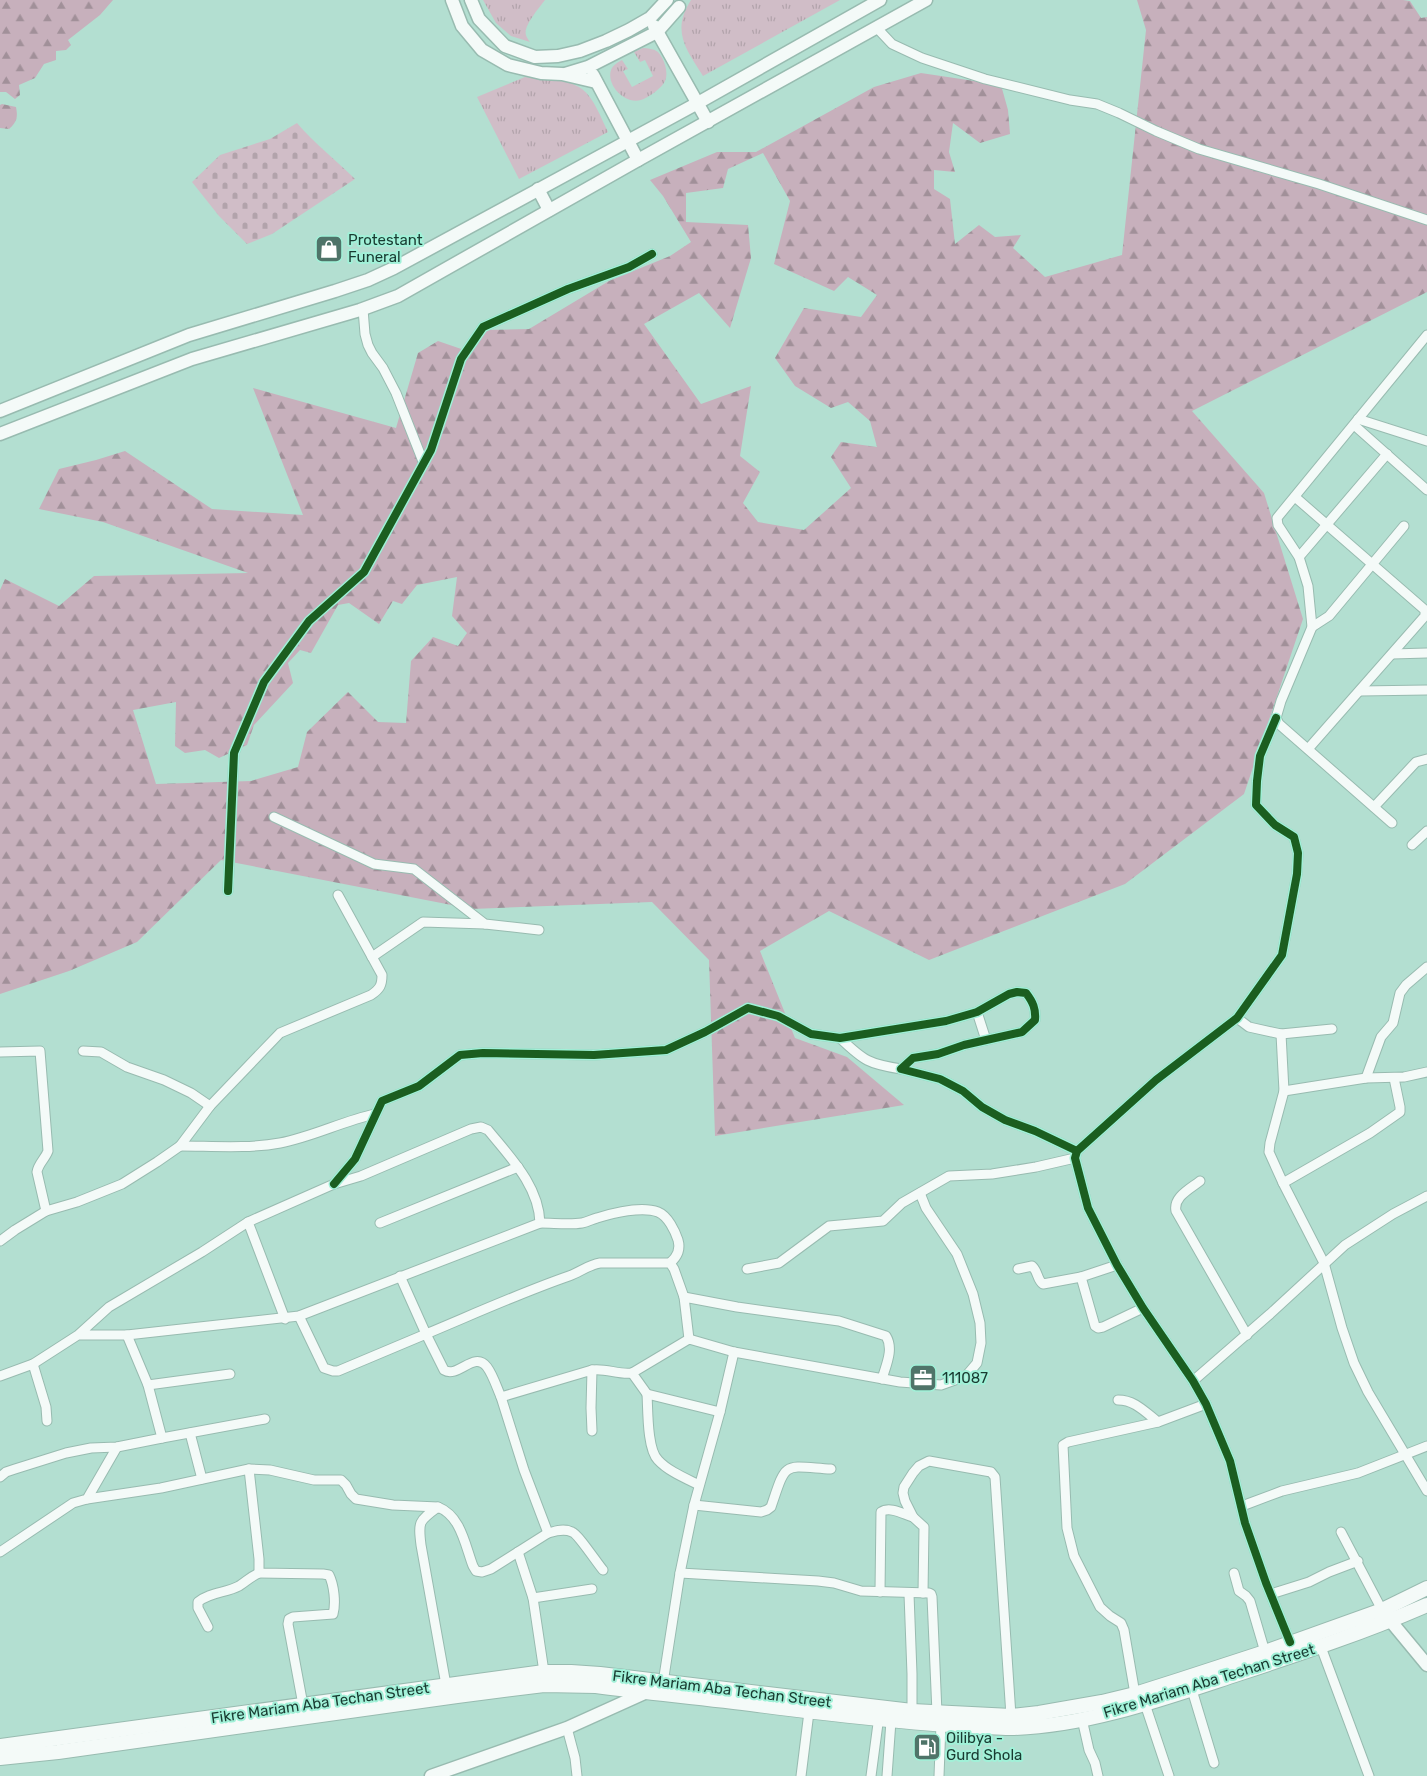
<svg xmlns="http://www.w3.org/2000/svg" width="1427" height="1776" font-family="Rubik,sans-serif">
<defs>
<pattern id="grass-tufts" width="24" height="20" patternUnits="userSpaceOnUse" patternTransform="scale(1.25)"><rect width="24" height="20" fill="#d0bdc7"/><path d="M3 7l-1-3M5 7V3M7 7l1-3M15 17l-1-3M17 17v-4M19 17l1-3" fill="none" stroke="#b2a3ab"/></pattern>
<pattern id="forest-firs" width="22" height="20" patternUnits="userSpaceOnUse" patternTransform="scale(1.25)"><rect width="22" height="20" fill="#c7b0bc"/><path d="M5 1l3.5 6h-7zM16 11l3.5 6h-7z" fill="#a19099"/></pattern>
<pattern id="cemetery-stones" width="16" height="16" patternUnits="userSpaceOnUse" patternTransform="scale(1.25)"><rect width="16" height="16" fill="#d0bdc7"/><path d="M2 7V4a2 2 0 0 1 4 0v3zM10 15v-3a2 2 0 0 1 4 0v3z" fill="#b2a3ab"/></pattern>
</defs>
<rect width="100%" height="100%" fill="#b3dfd1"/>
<!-- grass -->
<g fill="url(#grass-tufts)">
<path d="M483,0H545C540,7 523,26 526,35C526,36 529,41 530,42L511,36L496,23Z"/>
<path d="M691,0H840L703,76C686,49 671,31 691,0Z"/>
<path d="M643,48C648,48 654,49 658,52C664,58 669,73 665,81C662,88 648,98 641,100C625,105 606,85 611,70C613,65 618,62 622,60L628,69L623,71L632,87L653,76L645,60L640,62L634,52Z"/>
<path d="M525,77C543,80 567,78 582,89C594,98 601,118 608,132L519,179L477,97Z"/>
</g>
<!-- forest -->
<g fill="url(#forest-firs)" fill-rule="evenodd">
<path d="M0,0H113L100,15L68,40L71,45L66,50L56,51V60L44,64L35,78L19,85L20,95L15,99L6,92H0Z"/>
<path d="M1137,0H1403L1410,1L1421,18L1427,17V292L1192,411L1264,493L1303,619L1244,794L1125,884L929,960L829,911L760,951L795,1038L847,1057L904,1105L715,1136L709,960L652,902L472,909L221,860L137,942L69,971L0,994V590L5,579L59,606L94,576L248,573L103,522L39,509L59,469L96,460L125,451L212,509L303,515L253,388L396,428L418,353L438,341L470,352L486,330L529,329L609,281L670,256L691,242L663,196L650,180L717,152H756L874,87L921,73L1001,85L1008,110L1010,134L980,143L953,123L949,152L955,172L934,170V189L950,199L955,244L979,225L995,237L1021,235L1013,248L1045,277L1122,255L1146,30ZM763,153L790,201L774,264L834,291L848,277L877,295L861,317L804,308L775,358L795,386L831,408L848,402L870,421L877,447L841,442L831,457L851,488L804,530L758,522L743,503L760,472L740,456L751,386L701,404L644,324L699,293L730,328L751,258L748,225L686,222V193L723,188L728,169ZM457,577L452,616L467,633L458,646L433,637L411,661L406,723L378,722L348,692L307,732L298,767L251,781L156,784L133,710L176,702L175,746L185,753L205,750L219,758L247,745L254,725L293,683L288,663L300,650L311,653L338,605L349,603L379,624L393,601L402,604L417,585Z"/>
<path d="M2,104L16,107C18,117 17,122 9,129L0,128V105Z"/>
</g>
<!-- cemetery -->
<path fill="url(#cemetery-stones)" d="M297,123C315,144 336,160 355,179L272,234L247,244L219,216L192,182L220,155L270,139Z"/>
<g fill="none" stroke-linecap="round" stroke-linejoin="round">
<!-- street casing -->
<g stroke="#98bbb0" stroke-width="11">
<g id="street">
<path d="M876,27L892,44L922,58L985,79L1070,100L1097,104L1119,113L1156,131L1199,149L1319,184L1427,220"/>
<path d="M363,309L365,334L368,345L372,353L383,368L396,393L424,464"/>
<path d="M1358,419L1427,441"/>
<path d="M1354,425L1427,490"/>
<path d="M1295,497L1425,610V616L1308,749"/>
<path d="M1299,557L1387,454"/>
<path d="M1312,627L1329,616L1404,526"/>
<path d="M1392,654L1427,653"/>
<path d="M1360,691L1427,690"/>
<path d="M1276,718L1260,756L1257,781L1256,805L1275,825L1294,837L1298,853L1297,874L1282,955L1237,1018L1156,1080L1077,1151L1075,1158L1088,1208L1117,1265L1143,1308L1193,1381L1206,1404L1230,1461L1245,1523L1266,1583L1290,1642"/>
<path d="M1374,807L1416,762L1427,759"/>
<path d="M274,817L374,864L414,869L485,924L539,930"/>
<path d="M1392,823L1279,724L1276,718L1281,701L1312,627L1308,586L1299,557L1278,525L1277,518L1427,335"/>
<path d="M1412,845L1427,831"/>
<path d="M228,891L234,753L264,682L309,621L364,572L431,450L461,359L483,327L568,289L629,267L652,254"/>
<path d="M372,957L423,922L485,924"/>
<path d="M977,1012L986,1040"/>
<path d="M1237,1018L1249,1027L1281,1034L1332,1029"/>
<path d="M1281,1034L1284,1091L1270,1143L1269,1152L1283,1183L1324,1263L1342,1328L1354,1363L1368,1392L1427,1491"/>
<path d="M840,1038C864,1061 869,1064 901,1069"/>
<path d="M83,1051L101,1052L127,1067L164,1080L191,1093L210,1106"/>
<path d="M0,1052L40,1051L48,1151C45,1159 38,1164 37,1172L46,1211"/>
<path d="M1366,1078L1381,1037L1393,1023L1400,993L1406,985L1427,967"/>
<path d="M1284,1091L1366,1078L1404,1077L1427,1072"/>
<path d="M180,1146C211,1146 248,1149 280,1143C312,1137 343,1121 375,1114"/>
<path d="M1200,1181C1190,1189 1173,1197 1176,1211L1247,1335"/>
<path d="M1283,1183L1370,1133L1400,1112V1107L1394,1078"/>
<path d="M334,1184L355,1159L382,1101L419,1086L460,1055L483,1053L594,1055L666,1050L705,1032L748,1008L778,1016L811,1034L840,1038L946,1021L977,1012L1009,994L1017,992L1026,993C1033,1002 1036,1009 1035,1020L1022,1032L964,1045L938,1054L913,1058L901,1069L940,1079L963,1091L982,1107L1005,1120L1035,1131L1077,1151"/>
<path d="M248,1222L285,1319"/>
<path d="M380,1223L518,1167"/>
<path d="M540,1223C554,1223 569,1225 582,1223C588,1222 592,1219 597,1218C613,1213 642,1206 658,1212C668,1216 675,1231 678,1240C681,1250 677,1257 670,1263"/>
<path d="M0,1241L15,1230L46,1211L77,1202L122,1184L157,1162L180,1146L210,1106L280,1033L371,995C380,989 382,985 382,975L338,895"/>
<path d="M1117,1265L1081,1277L1095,1326L1098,1328L1103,1327L1143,1308"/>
<path d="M747,1269L779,1263L829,1226L883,1221L902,1203L949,1176L992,1174L1036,1167L1075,1158"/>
<path d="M1018,1269L1032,1266C1038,1271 1037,1280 1043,1284L1081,1277"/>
<path d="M400,1276L426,1334C474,1314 520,1293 569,1276C580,1272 588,1265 600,1263H670L674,1269L684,1297"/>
<path d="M299,1316L324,1368L333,1371H338L426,1334L444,1370C458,1379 474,1350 487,1367C493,1375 497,1388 501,1397"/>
<path d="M689,1339L684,1297L737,1307L839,1321L886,1336C894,1349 886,1365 882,1379"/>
<path d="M33,1364L46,1407L47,1421"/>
<path d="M592,1370C606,1368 619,1375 632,1373"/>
<path d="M0,1376L33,1364L78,1335H127L299,1316L540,1223C539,1186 510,1157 488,1130L481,1127L471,1129L361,1176L334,1184L248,1222L202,1252L109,1307L78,1335"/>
<path d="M1193,1381L1270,1314L1345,1245L1393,1214L1427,1196"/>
<path d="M148,1385L230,1374"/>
<path d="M647,1394L632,1373L689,1339L734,1352L900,1382L941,1385L966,1376L977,1363L981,1343L980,1323L973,1294L957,1254L926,1208L920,1193"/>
<path d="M1118,1400C1135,1400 1145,1412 1158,1422"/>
<path d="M592,1431L591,1408L592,1370L501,1397L524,1470L548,1533C555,1531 564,1528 572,1532C578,1534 597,1563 603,1570"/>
<path d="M190,1433L202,1479"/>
<path d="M162,1438L265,1419"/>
<path d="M249,1469L259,1559V1573L323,1574L329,1575C334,1585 336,1603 333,1614L293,1617L289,1619L288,1624L303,1705"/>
<path d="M0,1477L6,1472L15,1469L66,1453L91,1448L117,1447L162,1438L148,1385L127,1335"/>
<path d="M699,1485C685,1478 668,1471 658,1460C647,1449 648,1410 647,1394L720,1412"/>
<path d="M87,1499L161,1488L249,1469L270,1470L314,1480H341L346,1485L351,1494L356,1499L393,1505L438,1507"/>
<path d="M694,1505L761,1512L767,1510L771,1507C787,1460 782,1466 831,1469"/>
<path d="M1242,1506L1282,1491L1358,1473L1427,1446"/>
<path d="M1341,1532L1382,1610"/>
<path d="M0,1552L73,1503L87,1499L117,1447"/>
<path d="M518,1552L533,1598L544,1672"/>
<path d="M680,1573L818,1581L834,1583L861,1591L929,1593L931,1594L932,1597L937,1713"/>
<path d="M1234,1573L1239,1591L1246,1596L1250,1601L1265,1652"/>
<path d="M880,1592L881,1512C890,1506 903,1514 913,1517"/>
<path d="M923,1593L924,1527L913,1517L905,1501L903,1493L904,1487L913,1473L919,1466L929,1461L991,1472L995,1477L1011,1716"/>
<path d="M909,1594L912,1674V1711"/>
<path d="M1271,1594L1309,1582L1329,1572L1358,1561"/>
<path d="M533,1598L592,1589"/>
<path d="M208,1627L198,1608V1602C210,1592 226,1593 239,1586C247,1581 250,1577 259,1573"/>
<path d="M1321,1647L1369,1776"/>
<path d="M663,1683L680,1573L694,1505L720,1412L734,1352"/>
<path d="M446,1685L421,1545C418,1521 419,1521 438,1507C461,1516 465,1545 473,1566L476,1571L482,1572L491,1569L548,1533"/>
<path d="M1192,1690L1214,1763"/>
<path d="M1135,1694L1124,1630L1121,1623L1110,1616L1100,1607L1074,1556L1067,1528L1063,1445L1068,1442L1158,1422L1206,1404"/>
<path d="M1145,1704L1169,1776"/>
<path d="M1082,1719L1089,1750L1095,1763L1098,1776"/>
<path d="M567,1728L575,1758L577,1776"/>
<path d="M801,1776L809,1712"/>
<path d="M871,1776L879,1716"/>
<path d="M887,1776L891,1721"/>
<path d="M939,1776L941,1724"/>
</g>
</g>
<!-- secondary casing -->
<g stroke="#98bbb0" stroke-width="15">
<g id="secondary">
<path d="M452,0L462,26L482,50L508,65L541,73L562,74L596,82"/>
<path d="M471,0L479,19L505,46L535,57L558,56L580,51L606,41L629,30L650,18L667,0"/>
<path d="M654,26L708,122"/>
<path d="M565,74L588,67L657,32L679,7"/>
<path d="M593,75L638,160"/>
<path d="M538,189L549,210"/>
<path d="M0,411L189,335L335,291L368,280L394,268L696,104L880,0"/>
<path d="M0,434L192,359L360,310L398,296L638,160L926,0"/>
<path d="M1384,1613L1427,1665"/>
<path d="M431,1776L567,1728L649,1691"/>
</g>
</g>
<!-- primary casing -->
<g stroke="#98bbb0" stroke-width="16">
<g id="primary">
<path d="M0,1746L544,1672H571L600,1674L912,1711L1011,1716L1039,1713L1102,1702L1135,1694L1179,1680L1265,1652L1382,1610L1427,1588"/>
<path d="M0,1758L58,1752L457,1696L544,1685L596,1686C650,1693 704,1698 758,1705C822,1713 885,1721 950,1725C971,1726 993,1728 1014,1728C1088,1726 1168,1697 1238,1674C1302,1653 1365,1632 1427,1605"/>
</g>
</g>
<!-- street -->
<use href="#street" stroke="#f4faf8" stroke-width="9"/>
<!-- secondary -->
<use href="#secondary" stroke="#f4faf8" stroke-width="12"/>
<!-- primary -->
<use href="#primary" stroke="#f4faf8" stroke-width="14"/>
<!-- cycleway casing -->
<g stroke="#a1f1d8" stroke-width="11">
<g id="cycleway">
<path d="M1276,718L1260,756L1257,781L1256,805L1275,825L1294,837L1298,853L1297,874L1282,955L1237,1018L1156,1080L1077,1151L1075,1158L1088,1208L1117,1265L1143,1308L1193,1381L1206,1404L1230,1461L1245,1523L1266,1583L1290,1642"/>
<path d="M228,891L234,753L264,682L309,621L364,572L431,450L461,359L483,327L568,289L629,267L652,254"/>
<path d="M334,1184L355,1159L382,1101L419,1086L460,1055L483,1053L594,1055L666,1050L705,1032L748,1008L778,1016L811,1034L840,1038L946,1021L977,1012L1009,994L1017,992L1026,993C1033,1002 1036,1009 1035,1020L1022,1032L964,1045L938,1054L913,1058L901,1069L940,1079L963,1091L982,1107L1005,1120L1035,1131L1077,1151"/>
</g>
</g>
<!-- cycleway -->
<use href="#cycleway" stroke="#1b5e20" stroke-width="8"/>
</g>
<!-- icons -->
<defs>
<g id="shop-square" transform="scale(1.4375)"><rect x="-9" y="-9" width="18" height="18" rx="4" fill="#4f7469" stroke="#a1f1d8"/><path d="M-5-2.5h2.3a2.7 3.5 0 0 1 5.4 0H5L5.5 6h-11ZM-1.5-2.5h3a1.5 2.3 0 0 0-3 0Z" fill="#fff"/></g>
<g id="office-square" transform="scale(1.4375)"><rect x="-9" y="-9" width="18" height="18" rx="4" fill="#4f7469" stroke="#a1f1d8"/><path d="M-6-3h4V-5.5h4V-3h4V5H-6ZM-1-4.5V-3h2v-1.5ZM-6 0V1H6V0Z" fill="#fff"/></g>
<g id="fuel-square" transform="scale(1.4375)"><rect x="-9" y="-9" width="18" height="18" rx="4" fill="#4f7469" stroke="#a1f1d8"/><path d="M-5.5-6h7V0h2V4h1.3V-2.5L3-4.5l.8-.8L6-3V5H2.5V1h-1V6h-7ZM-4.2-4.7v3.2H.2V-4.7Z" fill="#fff"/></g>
</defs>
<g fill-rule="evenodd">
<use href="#shop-square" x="329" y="249"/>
<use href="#office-square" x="923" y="1378"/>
<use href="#fuel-square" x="927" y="1747"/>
</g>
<g text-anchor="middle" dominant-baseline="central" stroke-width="4" stroke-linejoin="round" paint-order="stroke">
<!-- poi labels -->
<g font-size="15" fill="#193b31" stroke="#a1f1d8" text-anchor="start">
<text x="348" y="240">Protestant<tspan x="348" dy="17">Funeral</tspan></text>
<text x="942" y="1378">111087</text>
<text x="946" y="1738">Oilibya -<tspan x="946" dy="17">Gurd Shola</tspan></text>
</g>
<!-- street labels -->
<g font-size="15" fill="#193b31" stroke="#a1f1d8">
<text transform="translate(1209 1681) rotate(-17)">Fikre Mariam Aba Techan Street</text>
<text transform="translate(722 1689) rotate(7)">Fikre Mariam Aba Techan Street</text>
<text transform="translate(320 1703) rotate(-8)">Fikre Mariam Aba Techan Street</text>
</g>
</g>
</svg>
